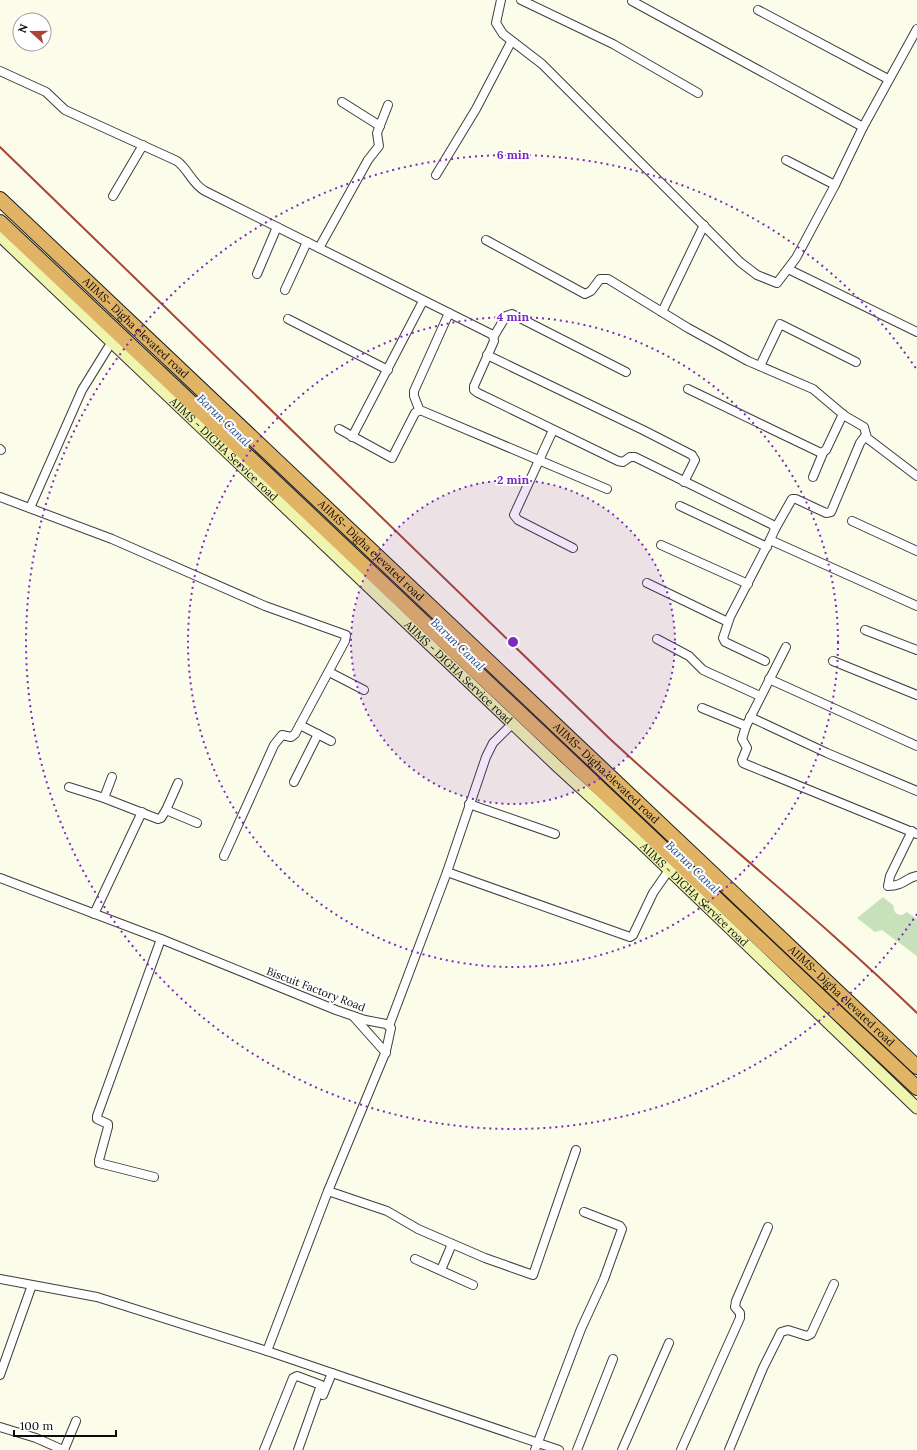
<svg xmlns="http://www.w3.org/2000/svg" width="917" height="1450" font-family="Lora,serif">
<rect width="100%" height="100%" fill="#fcfceb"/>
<!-- grass -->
<path fill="#c7e2ba" d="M883,897L894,906C893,911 896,915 902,915L907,912L917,919V956L882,930L875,932L857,918Z"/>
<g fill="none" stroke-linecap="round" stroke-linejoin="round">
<!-- canal -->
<path stroke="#b6cfed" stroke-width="7" d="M169,368L731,903"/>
<!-- street casing -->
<g stroke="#3e3e3e" stroke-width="10">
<g id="street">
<path d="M501,0L496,23L503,34L542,64L740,262L757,275L777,283L796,258L835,185L863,127L632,1"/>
<path d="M521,0L613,44L698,93"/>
<path d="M758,10L888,79"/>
<path d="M0,71L46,92L65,110L177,161C189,170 192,184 205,191L493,335L494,341L474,386V390L478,393L618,461L623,462L630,457H635L773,525L775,529L770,540L730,617L723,638L725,642L765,661"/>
<path d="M342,102L380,126"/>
<path d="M863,127L917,29"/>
<path d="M786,160L835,185"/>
<path d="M436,175L476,109L511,42"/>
<path d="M113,196L143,145"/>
<path d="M486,240L585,294L591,291L600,279H608L688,328L748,361L813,389L845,416L864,427L867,438L917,476"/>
<path d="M319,248L368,160L379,146L377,133L388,105"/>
<path d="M788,269L917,332"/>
<path d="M257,274L277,227"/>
<path d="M285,290L307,242"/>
<path d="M662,312L704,225"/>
<path d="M288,319L388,370"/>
<path d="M494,336L506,316L512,314L626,372"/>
<path d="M487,355L643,430L692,455L695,460L684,482"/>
<path d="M760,366L780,324L856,362"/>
<path d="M688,389L821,453L826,450L843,414"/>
<path d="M419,409L414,396V391L449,313"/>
<path d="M339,429L392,458L415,413L420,410L607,489"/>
<path d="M553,430L514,515L518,520L573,548"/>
<path d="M352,437L423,301"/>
<path d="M0,449L1,450"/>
<path d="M813,477L823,453"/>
<path d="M0,497L112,539L265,606L346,635L345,641L295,734L291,737L282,735L274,745L224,856"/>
<path d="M680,506L767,547"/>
<path d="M30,508L82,390L111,343"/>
<path d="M852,521L917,551"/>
<path d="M775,529L792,499H796L826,513L831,512L860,443L866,435"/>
<path d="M770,540L917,606"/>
<path d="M661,545L748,584"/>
<path d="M647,583L728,622"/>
<path d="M865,630L917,650"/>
<path d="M657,639L689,656L703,670L760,696"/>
<path d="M786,647L746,726L742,739L747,748L742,760L743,763L917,834"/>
<path d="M833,661L917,695"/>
<path d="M329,672L364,690"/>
<path d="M769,679L917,746"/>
<path d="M702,708L746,726"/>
<path d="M750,717L827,753L917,791"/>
<path d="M300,725L331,741"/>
<path d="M112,777L104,798L158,819L161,818L166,810L197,823"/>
<path d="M294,782L318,734"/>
<path d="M69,787L104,798"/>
<path d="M469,804L555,834"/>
<path d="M166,810L178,783"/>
<path d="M912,831L890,876L888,886C904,886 905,878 917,876"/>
<path d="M447,872L630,937L633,935L653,893L669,870"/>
<path d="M0,878L161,939L336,1010L365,1020L386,1024L391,1028L386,1051L328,1191L267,1351"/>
<path d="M94,914L142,812"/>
<path d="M353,1016L386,1053"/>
<path d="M389,1026L447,872L486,757L493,743L512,724"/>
<path d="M154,1177L99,1163V1160L108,1127V1124L97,1119V1116L161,939"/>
<path d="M328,1191L387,1211L418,1229L485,1258L533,1275L576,1150"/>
<path d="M415,1259L473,1285"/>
<path d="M441,1270L452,1244"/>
<path d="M0,1279L97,1297L267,1351L559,1450"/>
<path d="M0,1375L32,1285"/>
<path d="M323,1395L332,1373"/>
<path d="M0,1427L36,1438L63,1450"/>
<path d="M64,1450L76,1421"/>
<path d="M264,1450L293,1378L297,1376L321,1385L298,1450"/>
<path d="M535,1450L581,1329L604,1279L622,1229L620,1226L584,1212"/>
<path d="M577,1450L613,1359"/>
<path d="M622,1450L669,1343"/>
<path d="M681,1450L740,1318V1313L735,1307L736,1301L768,1227"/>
<path d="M729,1450L763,1368L781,1332L788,1330L807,1336L811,1334L834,1284"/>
</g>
</g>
<!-- secondary casing -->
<g stroke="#2d2d2d" stroke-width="13">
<g id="secondary">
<path id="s1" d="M0,236L557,766L641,843L917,1108"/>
</g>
</g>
<!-- highway casing -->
<g stroke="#1c1c1c" stroke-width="16">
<g id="highway">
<path id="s2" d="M0,199L917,1067"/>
<path d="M0,222L917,1088"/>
</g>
</g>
<!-- street -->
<use href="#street" stroke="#fff" stroke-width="8"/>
<!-- secondary -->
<use href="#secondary" stroke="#eff4af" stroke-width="11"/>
<!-- highway -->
<use href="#highway" stroke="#e1b465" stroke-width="14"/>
<!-- rail -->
<path stroke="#a84536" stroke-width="2" d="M0,147L609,738C710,832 818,917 917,1013"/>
</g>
<!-- distance rings -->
<circle cx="513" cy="642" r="162" fill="#7b2cbf" fill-opacity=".12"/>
<g fill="none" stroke="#7b2cbf" stroke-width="2" stroke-dasharray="2 4">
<circle cx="513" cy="642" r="162"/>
<circle cx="513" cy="642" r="325"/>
<path d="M917 914A487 487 0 1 1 917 370"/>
</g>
<g text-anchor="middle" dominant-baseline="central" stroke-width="4" stroke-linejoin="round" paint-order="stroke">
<!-- street labels -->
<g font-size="11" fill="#0b0b0b" stroke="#fff">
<text stroke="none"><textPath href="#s2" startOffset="187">AIIMS- Digha elevated road</textPath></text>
<text stroke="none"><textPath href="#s1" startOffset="309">AIIMS - DIGHA Service road</textPath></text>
<text stroke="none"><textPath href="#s2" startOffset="511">AIIMS- Digha elevated road</textPath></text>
<text stroke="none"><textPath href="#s1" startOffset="633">AIIMS - DIGHA Service road</textPath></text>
<text stroke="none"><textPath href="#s2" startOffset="835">AIIMS- Digha elevated road</textPath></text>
<text stroke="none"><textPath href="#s1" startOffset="957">AIIMS - DIGHA Service road</textPath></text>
<text transform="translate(316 989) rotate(21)">Biscuit Factory Road</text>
<text stroke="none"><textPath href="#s2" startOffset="1159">AIIMS- Digha elevated road</textPath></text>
</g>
<!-- water labels -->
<g font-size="12" font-style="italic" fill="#254c8b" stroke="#fff">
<text transform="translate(224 420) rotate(44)">Barun Canal</text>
<text transform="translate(458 644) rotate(44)">Barun Canal</text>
<text transform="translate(693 867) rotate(44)">Barun Canal</text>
</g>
</g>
<circle cx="513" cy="642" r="6" fill="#7b2cbf" stroke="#fff" stroke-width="2"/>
<g font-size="12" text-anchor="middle" font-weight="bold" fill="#7b2cbf" stroke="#fff" stroke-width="4" stroke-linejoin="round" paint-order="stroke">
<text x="513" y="159">6 min</text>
<text x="513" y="321">4 min</text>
<text x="513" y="484">2 min</text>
</g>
<!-- north arrow -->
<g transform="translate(32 32) rotate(291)"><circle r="19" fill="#ffffff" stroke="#9d9d9d"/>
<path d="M0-3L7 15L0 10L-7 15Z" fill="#a84536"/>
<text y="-6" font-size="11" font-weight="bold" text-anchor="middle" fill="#0b0b0b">N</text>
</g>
<!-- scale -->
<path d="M14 1430v6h102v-6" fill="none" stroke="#0b0b0b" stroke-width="2"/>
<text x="20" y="1430" font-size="12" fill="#0b0b0b" stroke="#ffffff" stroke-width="3" paint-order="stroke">100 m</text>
</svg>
